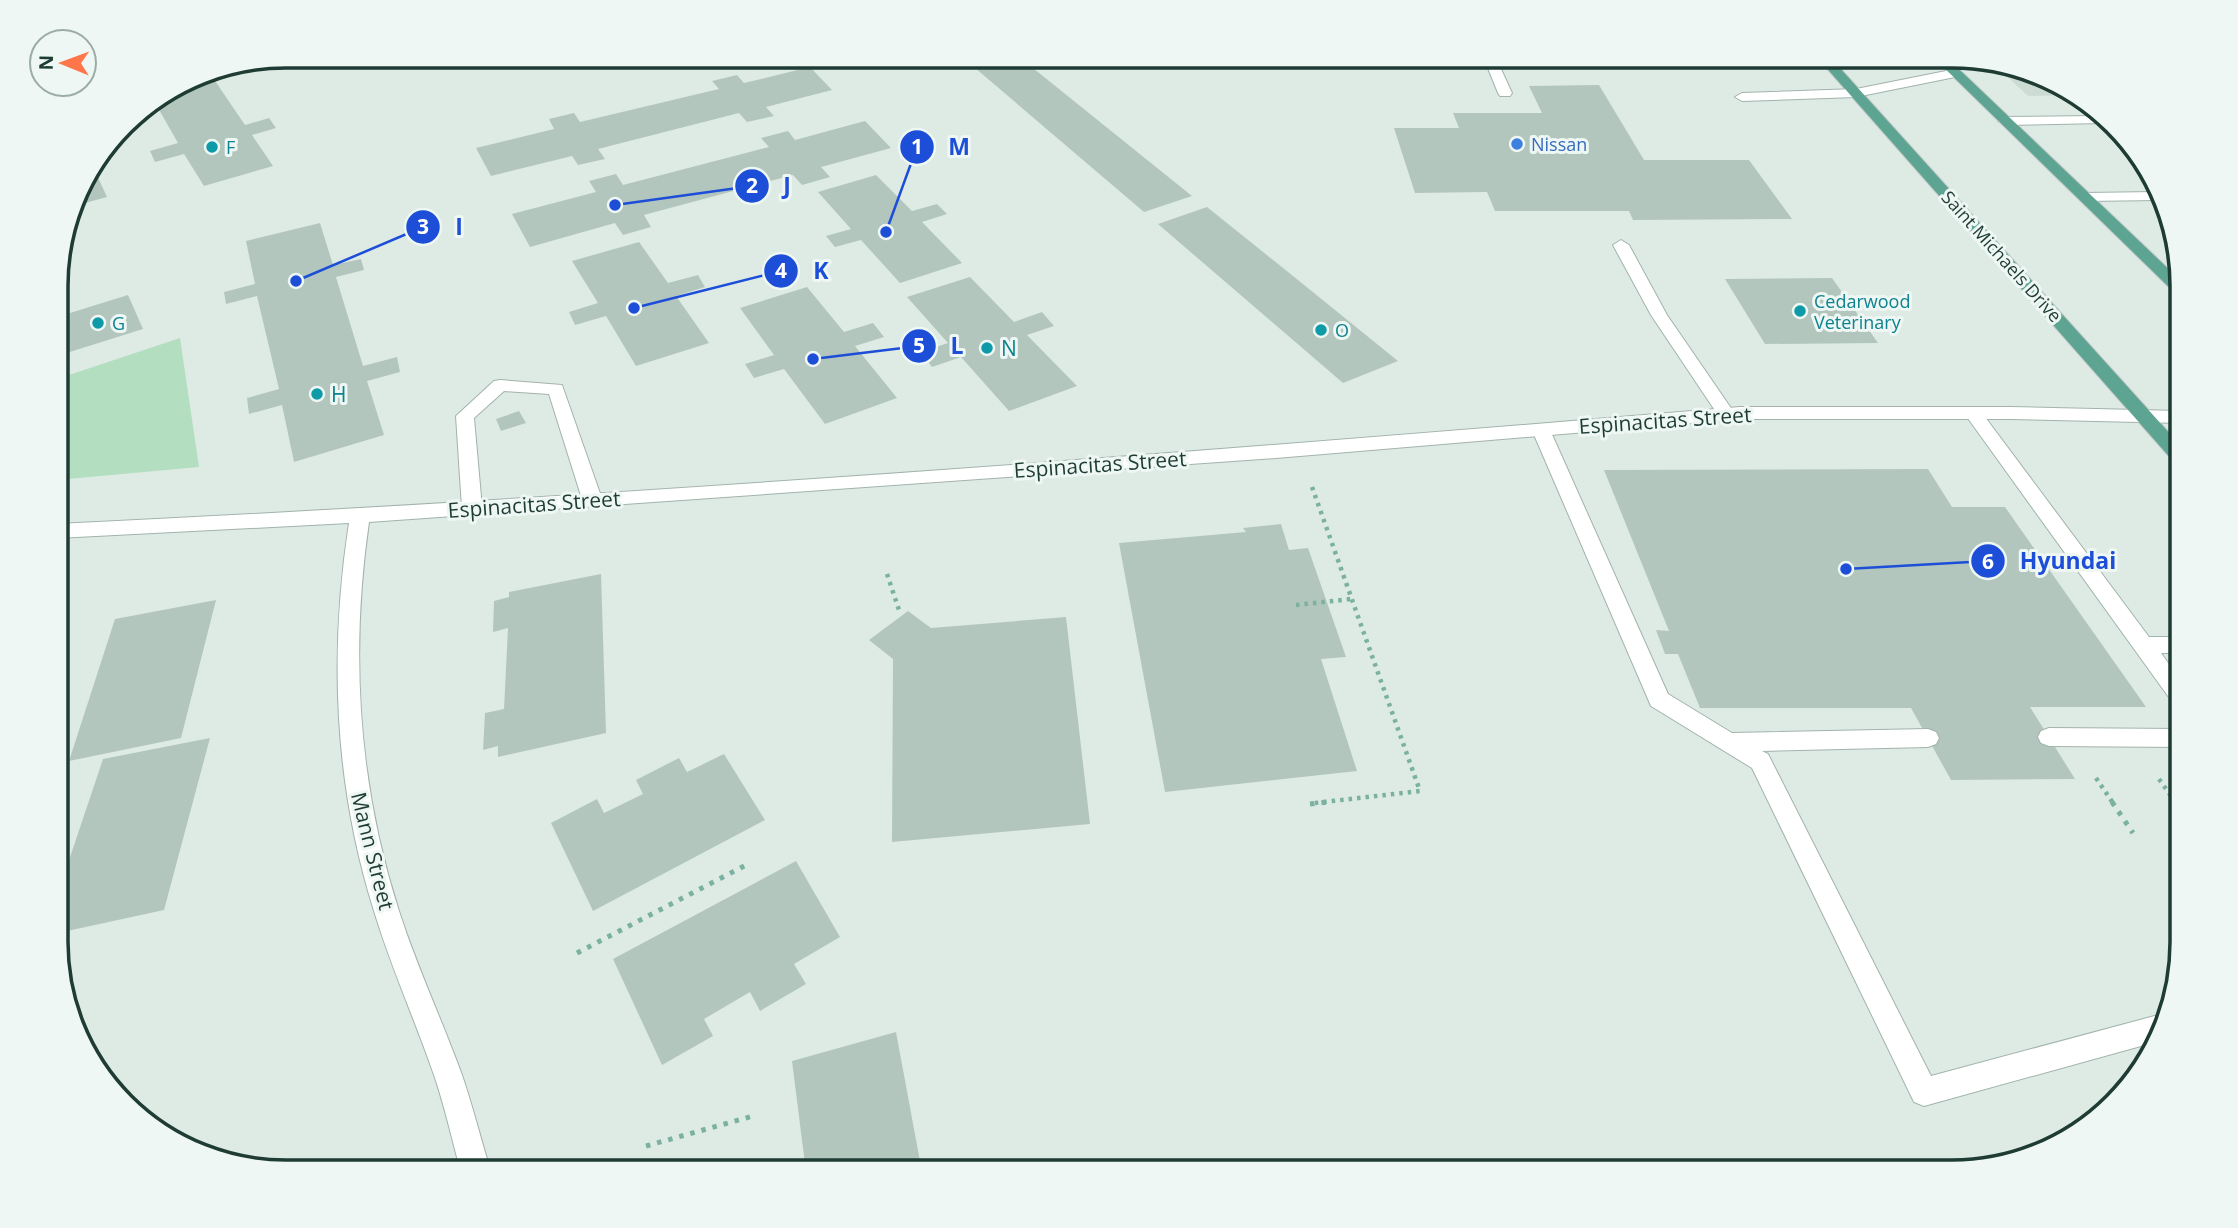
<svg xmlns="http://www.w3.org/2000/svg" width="2238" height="1228" font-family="'Open Sans',sans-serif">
<rect width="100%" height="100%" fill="#deebe5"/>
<!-- built -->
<path fill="#ccdbd4" d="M1996,66L2054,80L2071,95L2028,96Z"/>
<!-- green -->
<path fill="#b4dec0" d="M180,338L199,467L57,480V379Z"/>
<!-- building -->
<g fill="#b3c6be">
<path d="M961,56H1018L1192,196L1144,212Z"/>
<path d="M232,67L234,69L211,75L245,125L269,118L276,128L252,135L273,166L204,186L184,154L155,162L150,151L178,143L154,101L199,73Z"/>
<path d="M810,67L832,90L766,107L774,116L747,122L739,113L598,149L605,159L578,165L572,156L491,176L476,148L554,129L549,119L574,113L580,122L719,89L712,81L737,75L744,83Z"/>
<path d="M1599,85L1644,160H1749L1792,219L1633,220L1629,211H1495L1487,192L1415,193L1394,128H1459L1453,113H1542L1529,86Z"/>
<path d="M865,121L891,148L821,167L830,177L802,185L793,175L644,215L651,227L623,235L615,223L530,247L512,214L596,192L589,181L616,174L623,185L769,147L761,138L788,131L795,140Z"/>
<path d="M95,171L107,197L74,206L80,185L89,173Z"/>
<path d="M876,175L912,211L937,204L947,214L922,222L962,263L900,283L861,240L835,247L826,236L851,229L818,192Z"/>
<path d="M1207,207L1298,280L1398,361L1343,383L1158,224Z"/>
<path d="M320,223L333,265L361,259L364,270L336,277L363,366L397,357L400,372L367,381L384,435L294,462L282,405L249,414L247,398L279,389L257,296L226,304L224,292L255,284L246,241Z"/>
<path d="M639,242L668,283L698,275L705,287L676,296L709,343L636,366L606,316L575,325L569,312L598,303L572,261Z"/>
<path d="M970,277L1014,322L1042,312L1054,326L1027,335L1077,386L1009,411L961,357L932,367L921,352L948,343L907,297Z"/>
<path d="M1832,278L1878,343L1765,344L1725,279Z"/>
<path d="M807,287L844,332L873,323L884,337L855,346L897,398L825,424L784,369L754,378L745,364L774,355L740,308Z"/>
<path d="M128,295L143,329L57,356V317Z"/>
<path d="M519,411L526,423L501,431L496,419Z"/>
<path d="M1928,469L1952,507H2005L2146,707H2030L2075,779L1951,780L1911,708H1700L1678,654H1665L1656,630L1669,631L1604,470Z"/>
<path d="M1281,524L1289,550L1308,548L1346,657L1321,659L1357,771L1165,792L1119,543L1246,532L1243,528Z"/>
<path d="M601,574L606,733L498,757V746L483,750L485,713L504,709L508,628L493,632L494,601L509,597V592Z"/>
<path d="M216,600L181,738L69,761L115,619Z"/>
<path d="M908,611L931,628L1066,617L1090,824L892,842L893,659L869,640Z"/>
<path d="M210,738L164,910L58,933V893L103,759Z"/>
<path d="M724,754L765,820L593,911L551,823L597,799L604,813L643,794L636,780L679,758L687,772Z"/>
<path d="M796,861L840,937L794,964L806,984L760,1011L750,992L704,1019L713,1036L662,1065L613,959Z"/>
<path d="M896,1032L922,1172H806L792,1061Z"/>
</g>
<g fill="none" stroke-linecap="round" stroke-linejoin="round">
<!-- lane casing -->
<g stroke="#a1b3ac" stroke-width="2">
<g id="lane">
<path d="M1483,56H1495L1512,93L1510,96H1500L1498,93Z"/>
<path d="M1956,69L1960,70V76L1856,97L1742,101L1735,97L1742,93L1856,89Z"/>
<path d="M2095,116L2103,123L2005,125L1998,121L2005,117Z"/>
<path d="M2156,192L2159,200L2085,201L2078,197L2085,193Z"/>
<path d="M1621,240L1629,245L1667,315L1735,414L1732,418H1720L1651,315L1613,245Z"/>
<path d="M500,380L562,385L602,499L599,504H585L582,499L549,394L504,391L474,418L482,508L479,513H465L462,508L456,416L494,381Z"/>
<path d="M1973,407L1979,409L2149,637H2181V653H2161L2181,681V706L2173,703L1967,417L1964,413Z"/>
<path d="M1541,424L1550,430L1668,694L1732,733L1928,729L1936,732L1939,738L1936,744L1928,747L1762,751L1768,754L1931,1076L2162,1014L2165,1015L2159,1041L1924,1106L1914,1102L1752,768L1651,706L1532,430Z"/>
<path d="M2049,728L2181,729V747L2049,746L2041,743L2038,737L2041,731Z"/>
</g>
</g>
<!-- street casing -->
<g stroke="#a1b3ac" stroke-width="2">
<path id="street" d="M1740,407H2010L2181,411V423L2010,419H1740L1276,458L369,522C350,653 358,784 399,911C417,967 442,1020 462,1075C473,1107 481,1140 491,1172H461C452,1140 445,1107 434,1075C415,1020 391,967 374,911C334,784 329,653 349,523L57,538V524C619,497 1180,454 1740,407Z"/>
</g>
<!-- primary casing -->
<g stroke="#c0c8c6" stroke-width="2">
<g id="primary">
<path d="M1816,56H1829L2181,446V464L2174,462Z"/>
<path d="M1932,56H1945L2180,280V294L2174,292Z"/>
</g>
</g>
<!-- path-far1 -->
<g stroke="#7bb1a1" stroke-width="4.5" stroke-dasharray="3.5 5" stroke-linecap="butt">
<path d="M1312,487L1420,791L1315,803"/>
<path d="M887,574L899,610"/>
<path d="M1296,605L1351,599"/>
<path d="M2096,778L2113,803"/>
<path d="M2159,779L2176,803"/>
</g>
<!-- path -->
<g stroke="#7bb1a1" stroke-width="5" stroke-dasharray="4.5 7" stroke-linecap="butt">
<path d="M2112,802L2133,833"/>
<path d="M2174,802L2182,813"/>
<path d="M1310,804L1329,802"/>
<path d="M577,953L748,864"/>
<path d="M646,1146L753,1116"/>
</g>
<!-- lane -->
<use href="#lane" fill="#fff" fill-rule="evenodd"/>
<!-- street -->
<use href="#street" fill="#fff" fill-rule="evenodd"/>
<!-- primary -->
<use href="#primary" fill="#5ea493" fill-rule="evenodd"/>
</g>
<!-- markers -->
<circle fill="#3f7fe0" stroke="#eef7f3" stroke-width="2.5" cx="1517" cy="144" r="7"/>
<g fill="#0f9aa8" stroke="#eef7f3" stroke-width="2.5">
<circle cx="212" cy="147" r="7"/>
<circle cx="1800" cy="311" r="7"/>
<circle cx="98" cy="323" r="7"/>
<circle cx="1321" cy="330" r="7"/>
<circle cx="987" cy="348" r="7"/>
<circle cx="317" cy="394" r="7"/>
</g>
<g text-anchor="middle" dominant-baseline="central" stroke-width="6" stroke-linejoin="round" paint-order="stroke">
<!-- far-shop labels -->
<g font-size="18" fill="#366cbe" stroke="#eef7f3" text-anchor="start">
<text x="1531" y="144">Nissan</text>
</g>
<!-- far-culture labels -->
<g font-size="18" fill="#0d838f" stroke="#eef7f3" text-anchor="start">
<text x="226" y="147">F</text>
<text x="1814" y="301">Cedarwood<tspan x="1814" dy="21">Veterinary</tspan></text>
<text x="112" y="323">G</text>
<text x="1335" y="330">O</text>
</g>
<!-- far-street labels -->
<g font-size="18" fill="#1e3c34" stroke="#eef7f3">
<text transform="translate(2002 256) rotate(48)">Saint Michaels Drive</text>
</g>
<!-- culture labels -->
<g font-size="21" fill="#0d838f" stroke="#eef7f3" text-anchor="start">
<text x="1001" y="348">N</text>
<text x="331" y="394">H</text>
</g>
<!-- street labels -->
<g font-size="21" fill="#1e3c34" stroke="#eef7f3">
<text transform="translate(1665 420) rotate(-4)">Espinacitas Street</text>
<text transform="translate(1100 464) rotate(-4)">Espinacitas Street</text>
<text transform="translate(534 504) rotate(-4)">Espinacitas Street</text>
<text transform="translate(373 851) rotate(76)">Mann Street</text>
</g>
</g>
<!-- crop -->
<path d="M0 0H2238V1228H0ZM286 68H1952A218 218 0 0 1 2170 286V942A218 218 0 0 1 1952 1160H286A218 218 0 0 1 68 942V286A218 218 0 0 1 286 68Z" fill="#eef7f3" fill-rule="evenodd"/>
<path fill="none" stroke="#1e3c34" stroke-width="3.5" d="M286 68H1952A218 218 0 0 1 2170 286V942A218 218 0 0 1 1952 1160H286A218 218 0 0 1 68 942V286A218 218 0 0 1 286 68Z"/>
<!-- callouts -->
<path fill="none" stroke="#1d4ed8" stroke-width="2.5" d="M886 232L917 147M615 205L752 186M296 281L423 227M634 308L781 271M813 359L919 346M1846 569L1988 561"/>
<g fill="#1d4ed8" stroke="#eef7f3" stroke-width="2.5">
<circle cx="886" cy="232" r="7"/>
<circle cx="615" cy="205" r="7"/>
<circle cx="296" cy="281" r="7"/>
<circle cx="634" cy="308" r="7"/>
<circle cx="813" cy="359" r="7"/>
<circle cx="1846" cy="569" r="7"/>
<circle cx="917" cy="147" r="18"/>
<circle cx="752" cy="186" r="18"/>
<circle cx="423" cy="227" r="18"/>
<circle cx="781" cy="271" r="18"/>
<circle cx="919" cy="346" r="18"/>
<circle cx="1988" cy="561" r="18"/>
</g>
<g font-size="21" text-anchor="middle" font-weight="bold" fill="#fff">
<text x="917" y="154">1</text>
<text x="752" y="193">2</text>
<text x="423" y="234">3</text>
<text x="781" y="278">4</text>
<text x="919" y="353">5</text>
<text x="1988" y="569">6</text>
</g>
<g font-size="23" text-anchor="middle" font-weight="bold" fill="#1d4ed8" stroke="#eef7f3" stroke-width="6" stroke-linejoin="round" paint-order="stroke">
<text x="959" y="155">M</text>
<text x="787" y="194">J</text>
<text x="459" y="235">I</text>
<text x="821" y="279">K</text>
<text x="957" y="354">L</text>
<text x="2068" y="569">Hyundai</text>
</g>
<!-- north arrow -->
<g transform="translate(63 63) rotate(271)"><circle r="33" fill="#eef7f3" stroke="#9baca7" stroke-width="2"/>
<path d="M0-5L12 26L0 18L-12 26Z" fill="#fe7649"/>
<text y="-10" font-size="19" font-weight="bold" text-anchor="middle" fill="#1e3c34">N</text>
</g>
</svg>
